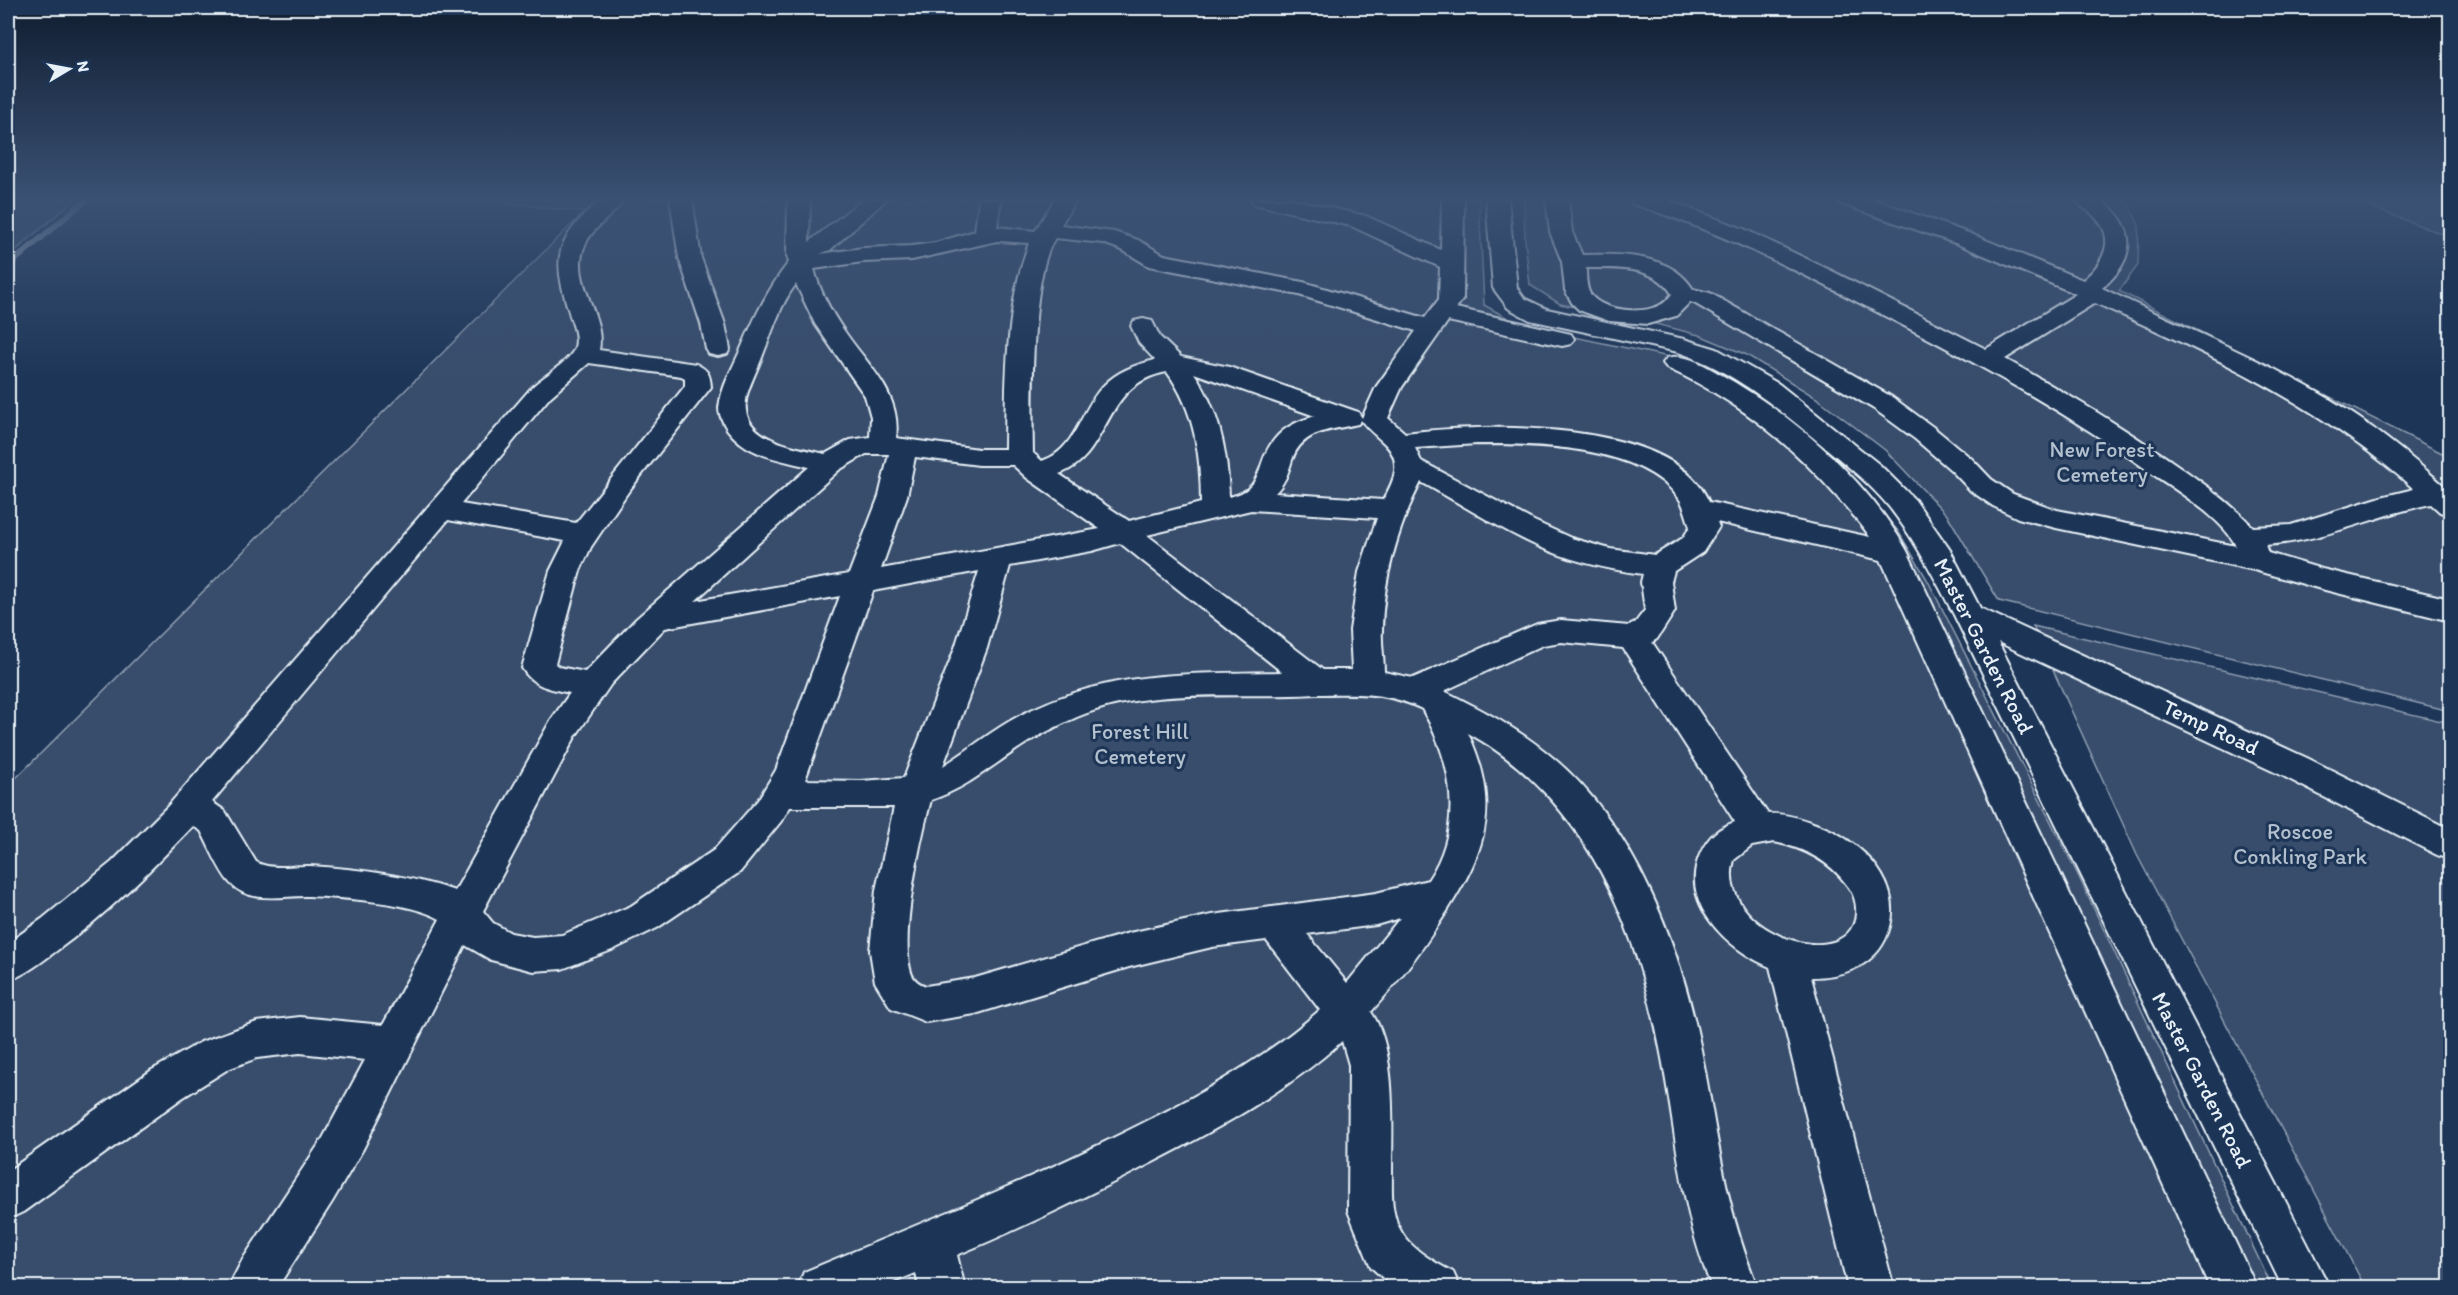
<svg xmlns="http://www.w3.org/2000/svg" width="2458" height="1295" font-family="Itim,sans-serif">
<rect width="100%" height="100%" fill="#1d3557"/>
<filter id="ink" filterUnits="userSpaceOnUse"><feTurbulence type="fractalNoise" baseFrequency=".0167" numOctaves="2"/><feDisplacementMap in="SourceGraphic" scale="12" xChannelSelector="R" yChannelSelector="G"/><feConvolveMatrix kernelMatrix="1 2 1 2 8 2 1 2 1" color-interpolation-filters="sRGB"/></filter>
<g filter="url(#ink)">
<!-- green -->
<g fill="#374d6c" stroke="#909fb2" stroke-width="1.5">
<path d="M8,199H75L8,257Z"/>
<path d="M473,199H1479L1484,305L1522,326L1674,358L1748,390L1815,442L1865,492L1898,531L1927,579L2078,875L2272,1287L8,1288V786L584,212Z"/>
<path d="M1524,199H2126L2139,225L2138,265L2119,291L2450,457V711L1999,601L1948,516L1885,450L1818,399L1747,355L1699,335L1640,320L1560,304L1530,285L1525,241Z"/>
<path d="M2350,199H2450V237Z"/>
<path d="M2033,626L2450,723V1287H2365L2137,855Z"/>
</g>
<g fill="none" stroke-linecap="round" stroke-linejoin="round">
<!-- stream -->
<path stroke="#95a4b5" stroke-width="6" d="M8,266L87,199"/>
<!-- minor casing -->
<g stroke="#e8f1f8" stroke-width="4">
<g id="minor">
<path d="M601,199H624C613,217 594,225 585,245C569,281 606,315 599,350L696,364C708,370 710,374 711,387L628,492L591,547L580,571L555,664L559,667L585,672L636,619L809,467C778,459 747,456 727,429C723,423 719,414 719,408C721,388 732,369 740,351C754,319 767,290 789,262L787,256L788,199H810L809,242L863,199H887L830,250L820,254L863,248L912,246L935,243L975,231L979,199H1001L997,227L1035,231L1055,199H1076L1061,225L1114,232L1138,240L1164,255L1303,282L1425,318L1439,299L1440,267L1351,226L1254,204L1252,199H1292L1366,216L1441,250L1442,199H1464L1463,299L1456,308L1571,334L1574,339L1571,344L1562,346L1448,321L1402,387L1388,418L1405,433C1481,424 1673,417 1709,502L1870,537C1861,523 1849,511 1838,498C1790,443 1734,398 1667,368L1663,363L1667,358C1685,353 1703,365 1718,373C1790,412 1867,479 1907,551L2257,1288H2210L1881,560L1717,522L1719,527L1703,552L1674,571L1671,582L1675,611L1657,639L1652,642L1768,814C1783,813 1799,818 1813,823C1861,839 1911,886 1885,940C1871,968 1840,977 1811,977L1894,1288H1848L1770,967C1728,950 1677,902 1701,852C1709,836 1718,828 1735,822L1623,648L1561,642L1543,645L1444,691C1483,710 1519,729 1552,757C1635,825 1681,948 1701,1050C1718,1135 1724,1206 1758,1288H1712C1679,1207 1677,1132 1660,1048C1636,924 1585,797 1468,733C1505,813 1482,858 1438,925C1418,956 1395,985 1371,1012C1397,1048 1392,1127 1392,1171C1392,1193 1390,1213 1402,1233C1411,1249 1437,1264 1453,1272L1460,1288H1394L1371,1267L1348,1211L1349,1065L1342,1041C1287,1091 1221,1127 1155,1161C1090,1195 1024,1227 957,1255L965,1288H919L916,1273L879,1288H797L804,1272C912,1227 1019,1185 1125,1132C1194,1098 1262,1061 1320,1010L1266,940L1212,947L1129,967L975,1014L926,1022L891,1008L875,982L870,951L876,890L894,807H790L782,820L740,872L657,928L612,950L562,969L533,971L491,960L465,945L363,1149L332,1202L277,1288H228L243,1259L323,1138L365,1060L300,1053L257,1058L228,1069L182,1098L23,1212L8,1219V1171L152,1070L201,1042L257,1022L300,1017L383,1025L440,919C410,902 344,898 309,896C284,895 250,905 230,883C219,871 209,846 201,831L193,826C150,871 106,915 55,952C40,963 26,974 8,981V943L42,919L112,862L168,806L532,387C544,376 566,364 574,350C578,341 575,330 572,322C553,260 550,245 601,199ZM1055,238L1103,243L1122,250L1149,266L1299,295L1416,331L1376,387L1362,418L1358,412L1229,367L1181,357L1160,337L1152,321L1143,319L1134,321L1131,326L1139,343L1155,360C1135,365 1117,371 1102,387C1080,411 1076,450 1042,461L1033,453C1032,406 1030,275 1055,238ZM997,241L1029,243C1005,307 1006,382 1005,449H979L896,438C902,394 868,366 845,332C831,312 820,292 814,269L863,262L912,260ZM796,284L815,324L865,396L871,417L870,437L850,440L825,454C795,447 736,440 747,395C751,381 759,366 764,352C773,330 781,303 796,284ZM589,363L681,376L685,378V386L576,523L461,504L550,397ZM1167,372C1195,410 1201,457 1201,503L1129,521L1059,474C1112,456 1100,384 1167,372ZM1194,373L1315,416C1299,421 1285,426 1274,440C1255,462 1266,489 1229,497C1228,453 1219,409 1194,373ZM1361,420C1367,429 1377,436 1385,444C1403,462 1394,481 1383,500L1275,493C1285,483 1288,473 1292,460C1302,430 1332,430 1358,424ZM1477,444C1536,444 1639,445 1678,497C1684,504 1687,518 1690,527L1683,538L1655,555L1610,549L1571,538L1534,521L1421,461L1415,448ZM866,454H889L879,496L849,574L695,601L839,470ZM915,457L979,465H1013L1027,478L1100,529L881,569L907,496ZM1421,482C1458,502 1493,525 1531,543C1566,560 1605,569 1643,574L1641,582L1645,610L1635,623L1629,626L1561,620L1537,624L1413,678L1384,672C1384,658 1381,644 1382,630C1383,580 1398,526 1421,482ZM1251,510L1377,518L1359,572L1350,630L1352,670H1323L1147,535ZM448,520L565,541L550,571L522,668C533,687 551,689 570,693L551,720L455,891C408,875 360,869 310,866C293,865 272,871 256,862L225,811L212,802ZM1120,543L1282,672C1186,674 1107,670 1019,716C992,730 969,750 943,766L987,648L1010,566L1092,551ZM979,571L955,648L904,778L861,781L805,780L873,591ZM840,596L776,770L758,800L714,850L631,906L562,935L533,937L511,933L493,923L483,911L575,737L611,684L658,635L665,628ZM1316,694C1356,694 1385,691 1422,709C1453,762 1464,827 1428,880L1376,893L1212,915L1129,933L975,978L926,986C920,984 915,981 912,975C898,940 921,837 931,800C964,789 985,771 1013,752C1033,738 1055,727 1077,717C1151,686 1238,699 1316,694ZM1774,842C1804,848 1829,860 1847,885C1855,895 1858,907 1855,920C1841,974 1714,930 1734,860L1752,846ZM1400,918L1347,983L1307,934L1376,925Z"/>
<path d="M670,199H692L701,258L725,324L730,349L727,354L718,356L709,354L706,349L701,324L679,258Z"/>
<path d="M1486,199H1508L1517,288L1524,298L1547,309L1684,339L1717,349L1779,384L1880,465L1915,500L1950,550L1980,608L2307,758L2450,829V860L2437,855L2283,776L1998,642L2330,1288H2283L1954,615C1936,581 1919,547 1896,516C1878,490 1851,469 1827,449C1781,411 1735,371 1678,352L1530,320L1508,308L1493,288Z"/>
<path d="M1546,199H1568L1572,232L1582,255C1620,254 1671,253 1693,289L1710,293L1892,397L1933,427L1972,459L1991,479L2013,494L2057,510L2236,546C2223,519 2179,492 2154,475C2067,412 1973,361 1877,312C1798,271 1719,231 1633,204L1631,199H1664L1744,229L1834,272L1986,349L2076,294L1955,243L1841,204L1839,199H1872L1895,207L1971,234L2083,280C2105,262 2117,237 2093,215C2087,209 2079,206 2075,199H2100C2138,226 2137,259 2102,288C2178,325 2258,357 2331,400C2374,426 2413,458 2450,491V515L2440,512L2431,504C2375,515 2322,542 2265,545L2268,553L2322,569L2450,599V621L2321,589L2254,570L2056,528L2018,518L1993,506L1971,491L1952,471L1915,439L1874,409L1694,303L1690,302L1676,316L1648,324L1609,321L1579,310L1572,303L1565,290L1562,262L1550,232ZM1586,268C1615,268 1655,265 1672,294C1668,299 1664,304 1658,306C1641,314 1603,311 1591,295C1586,289 1586,276 1586,268ZM2095,303C2210,354 2320,405 2414,489L2381,497L2291,525L2253,527C2229,501 2200,481 2170,460C2117,423 2061,390 2005,359Z"/>
</g>
</g>
<!-- minor -->
<use href="#minor" fill="#1d3557" fill-rule="evenodd"/>
</g>
</g>
<!-- sky -->
<linearGradient id="sky" x2="0" y2="1"><stop stop-color="#101d30"/><stop offset="0.52" stop-color="#3a5174"/><stop offset="1" stop-color="#3a5174" stop-opacity="0"/></linearGradient>
<rect width="2458" height="381" fill="url(#sky)"/>
<g text-anchor="middle" dominant-baseline="central" stroke-width="6" stroke-linejoin="round" paint-order="stroke">
<!-- park labels -->
<g font-size="22" fill="#b3c0ce" stroke="#1d3557">
<text x="2102" y="449">New Forest<tspan x="2102" dy="25">Cemetery</tspan></text>
<text x="1140" y="731">Forest Hill<tspan x="1140" dy="25">Cemetery</tspan></text>
<text x="2300" y="831">Roscoe<tspan x="2300" dy="25">Conkling Park</tspan></text>
</g>
<!-- street labels -->
<g font-size="22" fill="#e8f1f8" stroke="#1d3557">
<text transform="translate(1984 646) rotate(63)">Master Garden Road</text>
<text transform="translate(2211 727) rotate(25)">Temp Road</text>
<text transform="translate(2202 1080) rotate(63)">Master Garden Road</text>
</g>
</g>
<!-- margin -->
<rect width="2458" height="1295" fill="none" stroke="#1d3557" stroke-width="30"/>
<rect x="15" y="15" width="2428" height="1265" fill="none" stroke="#e8f1f8" stroke-width="2" filter="url(#ink)"/>
<!-- north arrow -->
<g transform="translate(69 69) rotate(80)" stroke="#1d3557" stroke-width="4.5" paint-order="stroke">
<path d="M0-4.5L10 22L0 15L-10 22Z" fill="#e8f1f8"/>
<text y="-9" font-size="16" font-weight="bold" text-anchor="middle" fill="#e8f1f8">N</text>
</g>
</svg>
